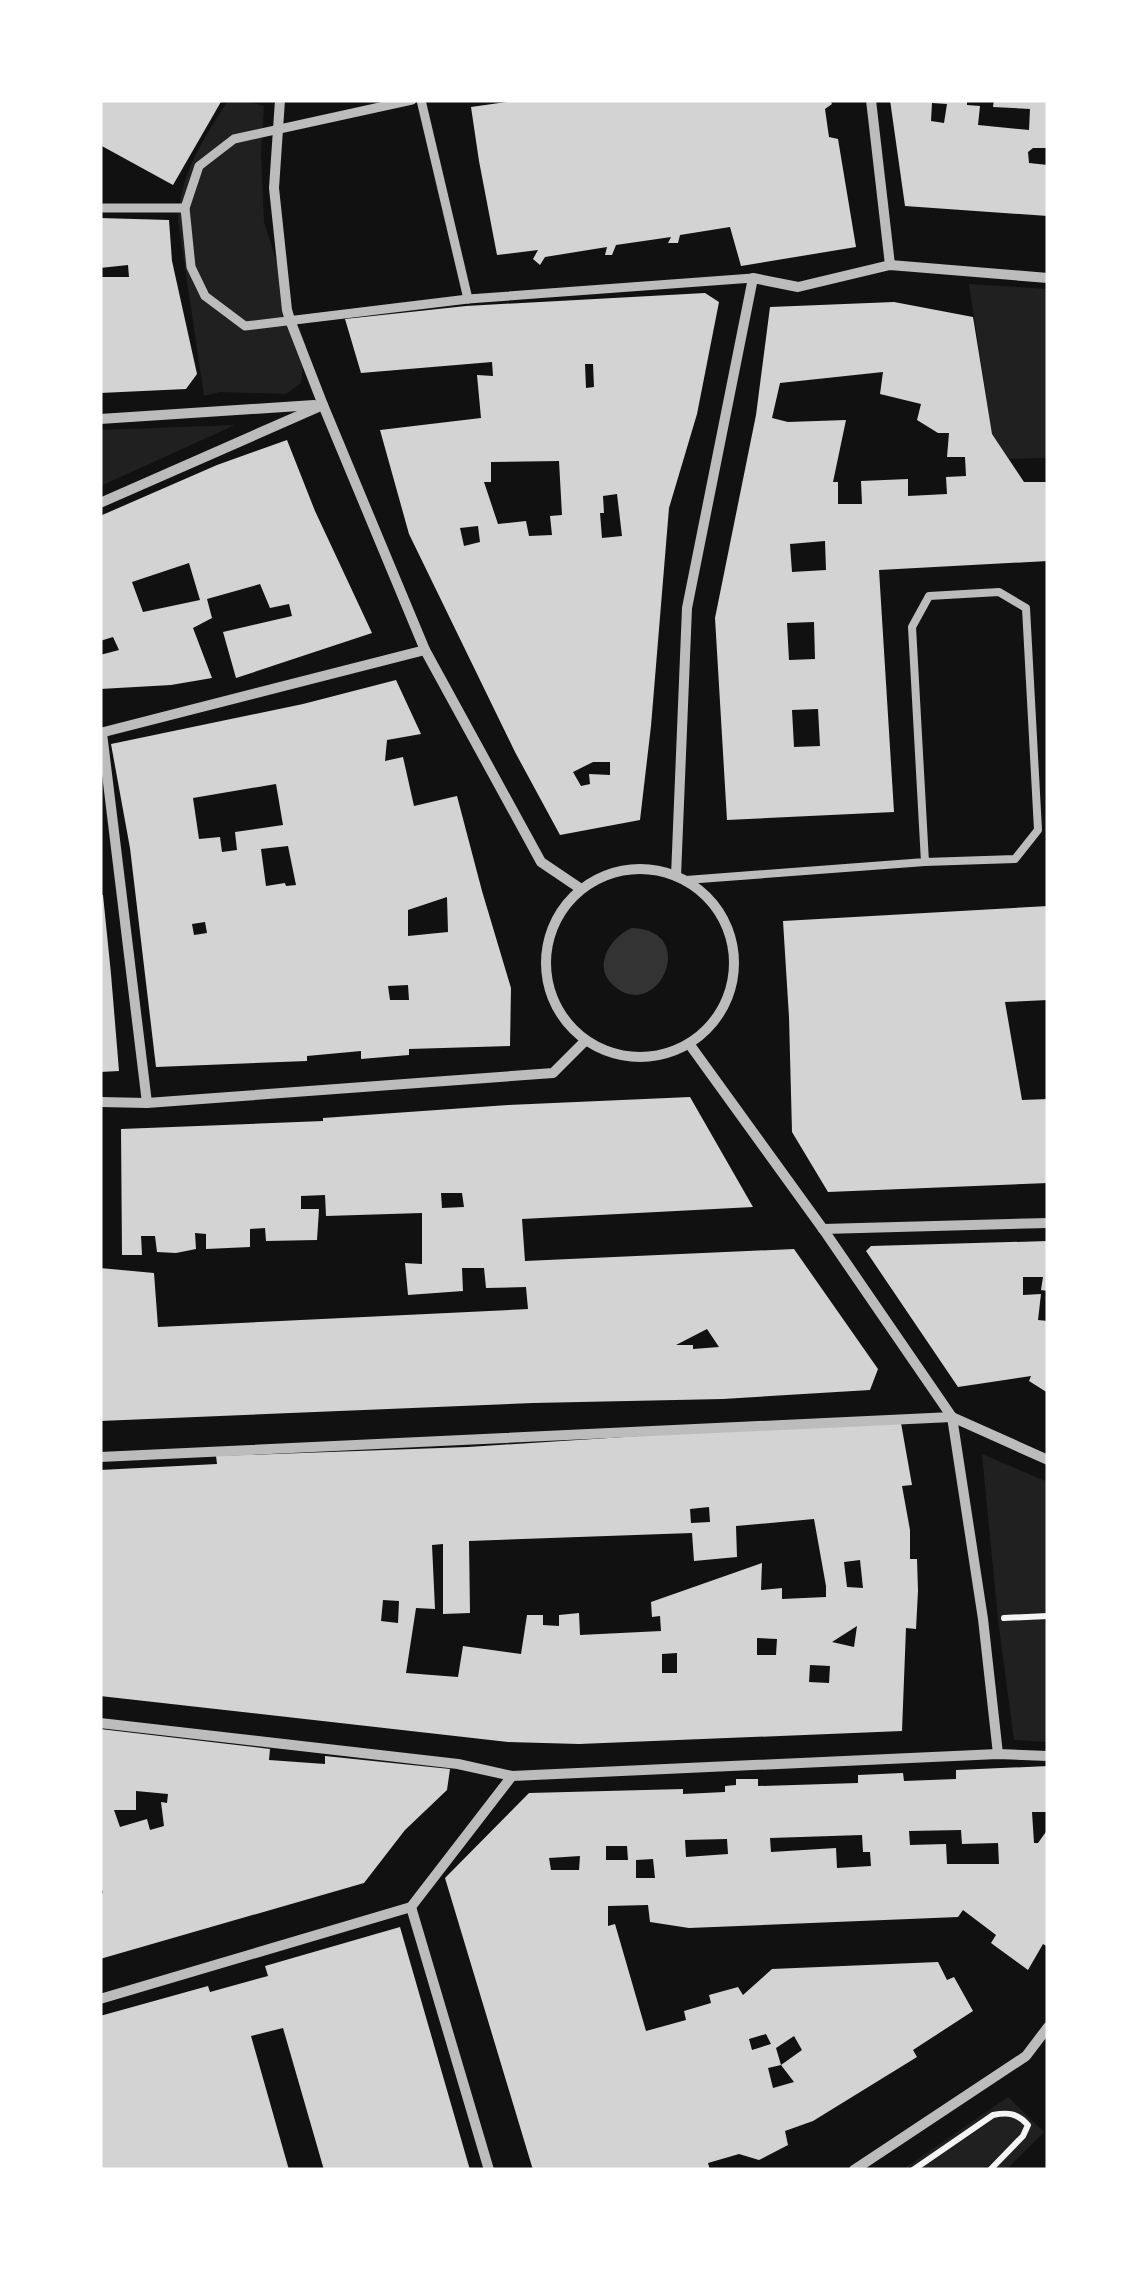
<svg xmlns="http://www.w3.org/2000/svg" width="1148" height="2270" font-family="'PT Sans',sans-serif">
<rect width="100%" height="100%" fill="#111"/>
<!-- green -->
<g fill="#202020">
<path d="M228,100H242L264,106L261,153L264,222L291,307L306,345L301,383L286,394L220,392L204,396L178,220C181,169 203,142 228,100Z"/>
<path d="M969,284L1048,289V458L1009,459L992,434Z"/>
<path d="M235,425L105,484L100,486V430Z"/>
<path d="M982,1454L1048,1482V1742L1014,1740L998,1620Z"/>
<path d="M1008,2097L1044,2132L1006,2170H902Z"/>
</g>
<!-- water -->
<path fill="#333" d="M632,928C702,930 656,1027 612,984C592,965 612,936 632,928Z"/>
<!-- building -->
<g fill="#d3d3d3" fill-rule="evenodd">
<path d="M100,100H222L173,185L100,145Z"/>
<path d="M512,100H830L832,104L825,109L829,137L838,139L856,247L741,266L730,227L680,235L678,243H668L671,237L616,245L612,255H605L607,247L545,257L540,265L533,259L538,250L497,255L479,161L471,107L513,101Z"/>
<path d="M890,100H967V105L980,106L978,125L1029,130L1030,109L993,107L994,100H1048V148H1033L1028,152L1029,163L1048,165V216L905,206ZM932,103L947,104L944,123L931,121Z"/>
<path d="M100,218L169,220L172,261L197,374L186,389L100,393V277H129L128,265L100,268Z"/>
<path d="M705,293L719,302L697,414L669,508L651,726L640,820L560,835L515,752L409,534L380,430L481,418L477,375L493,376L492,362L361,373L345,319L466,306ZM585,364H593L594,387L586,388ZM559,461L562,515L550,516L552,535L529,536L526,521L498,524L484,482H491V462ZM617,494L622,536L602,538L600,513H604L603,496ZM478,526L480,542L464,546L460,528ZM593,762H610V775L589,774L590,784L581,786L573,772Z"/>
<path d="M894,302L973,317L992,434L1024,482H1048V561L879,570L894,812L727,820L715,618L756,415L770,307ZM883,372L880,394L921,404L917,420L938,433H949L947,457H965L966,476L946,477L947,494L908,496V479L861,481L862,504H838V482H833L846,420L788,422L772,418L780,383ZM825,541L826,570L792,572L790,544ZM814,622L815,659L789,660L787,623ZM818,709L820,746L794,747L792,710Z"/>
<path d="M287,440L315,511L372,633L236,678L223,632L292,616L289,604L270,608L260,584L207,599L212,618L193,628L212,678L171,685L100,689V655L119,650L113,637L100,641V516L217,465ZM189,563L200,600L143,612L132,582Z"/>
<path d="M396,680L421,734L387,740L385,761L403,757L414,806L457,796L482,891L511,988L510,1046L409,1049V1055L361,1059V1051L307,1056V1061L156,1067L130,848L111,744L303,704ZM276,784L283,825L235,832L237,850L222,852L220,837L199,839L193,798ZM288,846L296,885L286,886L285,883L266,886L261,849ZM447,897L448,932L408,936V910ZM205,922L207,933L194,935L192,924ZM408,985L409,1000H390L388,986Z"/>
<path d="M100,895H103L111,974L119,1071L100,1072Z"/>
<path d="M1048,906V1000L1005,1002L1022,1100L1048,1099V1183L828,1192L792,1132L789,1017L783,921Z"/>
<path d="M690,1097L753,1207L522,1219L525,1261L794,1249L878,1369L870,1390L723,1399L533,1403L100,1421V1268L154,1273L158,1327L528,1309L526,1287L486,1288L484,1268H462L463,1291L408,1295L405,1263L422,1264V1213L326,1216L325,1195L301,1196V1209H319L317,1240L266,1241L265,1228L250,1229V1247L206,1249V1234L195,1233L196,1249L176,1253L157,1252L155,1236H141L142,1255H122L121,1129L323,1121V1118L508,1105ZM441,1193H462L464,1207L442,1208ZM707,1329L719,1347L693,1349V1345H676Z"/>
<path d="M1048,1241V1291L1041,1290L1043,1277H1023V1295L1041,1294L1038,1320L1048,1321V1393L1029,1381L1031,1376L958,1387L866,1251L871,1246Z"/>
<path d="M901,1423L912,1485L902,1486L910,1530V1559H917L918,1591L916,1629L906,1628L902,1731L579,1744L508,1742L100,1696V1470L217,1464L216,1456L468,1447L732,1430ZM709,1507L710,1522L691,1523L690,1509ZM814,1519L826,1586V1597L782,1599V1588L761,1590L762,1563L651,1602L652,1617L660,1616L661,1631L580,1635L579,1613L559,1615V1626L543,1625V1615H527L521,1654L463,1646L458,1677L406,1673L416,1608L435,1609L432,1545L443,1544V1614L470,1613L469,1541L692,1533L694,1561L737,1557L736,1526ZM860,1560L863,1588L847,1587L844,1562ZM383,1600L399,1601L398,1623L381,1621ZM857,1626L854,1647L832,1642ZM757,1638L777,1639L776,1655H757ZM677,1653V1673H662V1654ZM810,1665L830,1666L829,1683L809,1682Z"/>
<path d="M100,1729L270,1749L269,1760L325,1764V1756L450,1769L447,1790L405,1830L364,1883L100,1959V1894L103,1893L100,1882ZM136,1791L168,1794L167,1803L161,1802L164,1826L150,1830L147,1819L120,1827L114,1810H136Z"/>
<path d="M1048,1766V1812H1032L1034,1843H1038L1048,1829V1947L1043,1944L1028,1970L991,1943L996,1935L963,1910L958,1917L689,1928L650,1922L648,1905L608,1906V1926L615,1924L646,2031L686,2020L684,2011L711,2003L709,1995L738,1987L743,1995L772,1969L938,1962L947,1980L954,1977L973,2011L913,2050L917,2057L813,2121L785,2131L788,2145L759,2160L739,2154L708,2163L710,2170H533L445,1878L529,1793L683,1789V1794L725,1792V1786L736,1785V1779H758V1786L858,1783V1775L903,1773L904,1781L956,1779V1770ZM961,1830L962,1844L998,1843L999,1864H947L946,1844L910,1845L909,1831ZM862,1835L863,1852H870L871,1866L837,1868L836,1848L771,1852L770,1838ZM727,1839L728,1854L686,1857L685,1840ZM606,1846H627L628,1860H606ZM580,1856L579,1870H551L549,1858ZM653,1859L655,1878H636V1860ZM766,2034L771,2044L752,2050L749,2039ZM794,2036L802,2050L781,2065L794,2082L773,2088L768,2068L781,2065L776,2048Z"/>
<path d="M400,1927L470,2170H324L283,2028L251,2036L289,2170H100V2016L208,1986L210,1992L268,1976L265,1966Z"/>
</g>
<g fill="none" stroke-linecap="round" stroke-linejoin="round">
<!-- path -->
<g stroke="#f5f5f5" stroke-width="6">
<path d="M1004,1618L1048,1616"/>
<path d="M913,2170L993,2115C1008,2112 1017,2113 1028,2125L1023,2136L990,2170"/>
</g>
<!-- service -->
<path stroke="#bcbcbc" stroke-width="8" d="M686,880L925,862L1015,859L1038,830L1026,608L999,592L929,596L912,627L925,862"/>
<!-- pedestrian -->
<g stroke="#bcbcbc" stroke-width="9">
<path d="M412,100L234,139L199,166L185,208L191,267L205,296L245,326L468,299L753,278"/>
<path d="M421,100L468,299"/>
<path d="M100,208H185"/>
</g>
<!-- minor -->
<g stroke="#bcbcbc" stroke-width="10">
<path d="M280,100L274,188L287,310L290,320L323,405L425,650L541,862L581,889"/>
<path d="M871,100L890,265"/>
<path d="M100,419L314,405"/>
<path d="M100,503L323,405"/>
<path d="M100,733L425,650"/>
<path d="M102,733L147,1103"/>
<circle cx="640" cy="963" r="94"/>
<path d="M676,876L687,608L753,278L798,287L890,265L1048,278"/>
<path d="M690,1045L823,1229L952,1417L983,1619L998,1754"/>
<path d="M100,1102L147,1103L553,1073L585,1041"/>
<path d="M823,1229L1048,1223"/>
<path d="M100,1457L952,1417L1048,1460"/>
<path d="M100,1723L458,1764L512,1776L998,1754L1048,1756"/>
<path d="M411,1907L489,2170"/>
<path d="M100,1999L411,1907L512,1776"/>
<path d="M854,2170L1026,2056L1048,2027"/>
</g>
</g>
<!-- border -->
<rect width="1148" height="2270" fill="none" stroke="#ffffff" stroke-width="205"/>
</svg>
